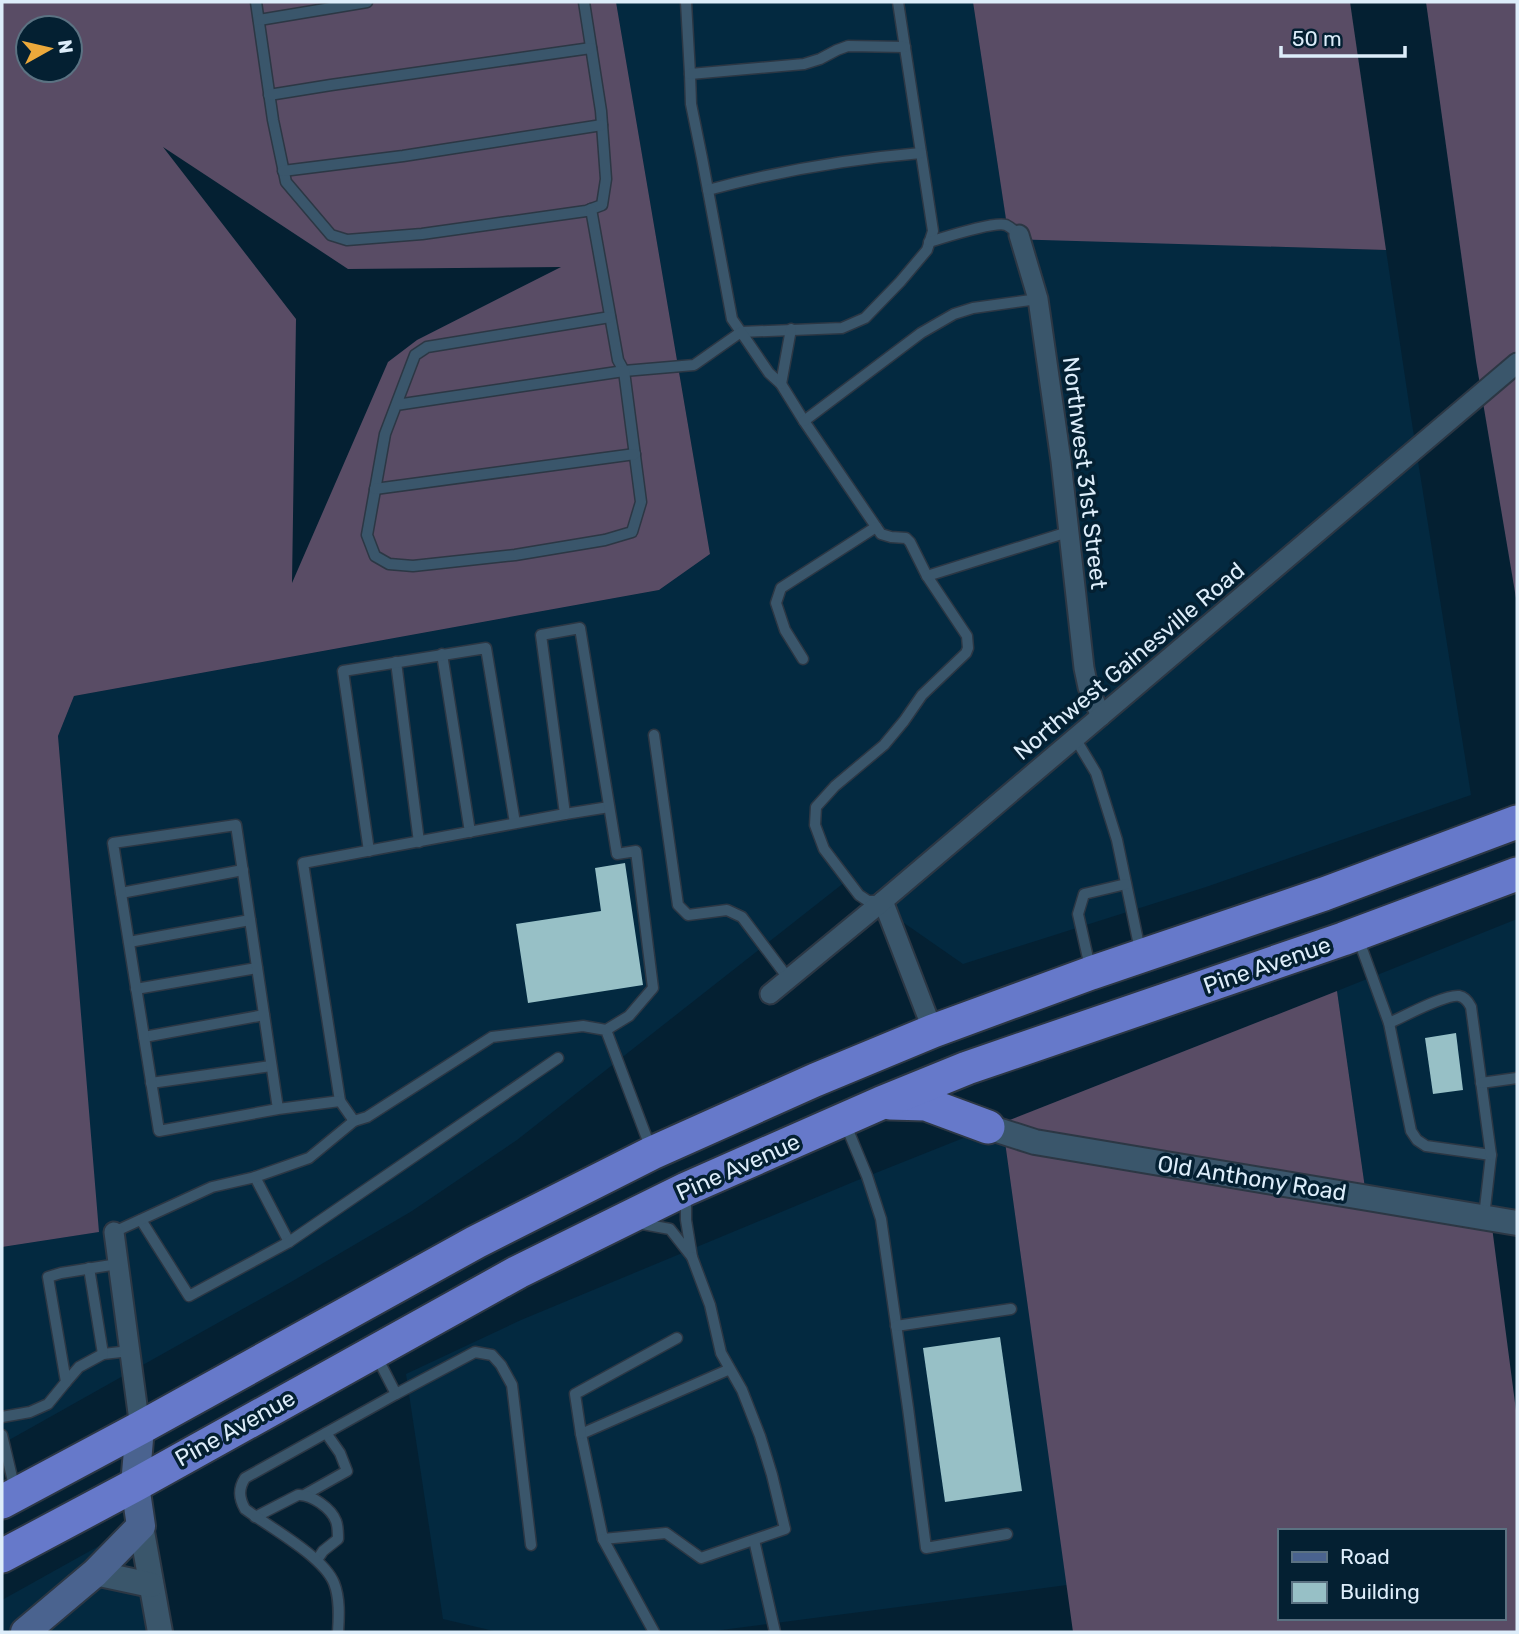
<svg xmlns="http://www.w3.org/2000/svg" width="1519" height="1634" font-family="Rubik,sans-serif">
<rect width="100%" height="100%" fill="#042032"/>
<!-- built -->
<g fill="#032940">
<path d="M616,2H973L1009,238L1386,250L1411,417L1471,795L1206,887L963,964L845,882L517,1140L412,1211L291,1282L141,1366L123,1223L104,1225L123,1376L2,1444V1247L98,1232L58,736L74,696L659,590L710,554Z"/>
<path d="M1517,919V1214L1365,1188L1337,991Z"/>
<path d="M976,1133L1005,1142L1067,1585L706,1632H498L443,1619L406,1374L521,1320L858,1180Z"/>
<path d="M124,1532L13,1632H2V1600Z"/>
<path d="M96,1584L142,1592L150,1632H40Z"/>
</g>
<!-- forest -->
<g fill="#594c65" fill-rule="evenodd">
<path d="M2,2H616L710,554L659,590L74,696L58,736L99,1232L2,1247ZM28,28H70V70H28ZM163,147L348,269L561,267L417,340L388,362L292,583L296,319Z"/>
<path d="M973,2H1350L1386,250L1009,239Z"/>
<path d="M1426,2H1517V604L1476,361Z"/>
<path d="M1337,991L1365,1188L1038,1134L1002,1123Z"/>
<path d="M1005,1142L1492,1227L1517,1418V1632H1073ZM1279,1531H1503V1618H1279Z"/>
</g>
<!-- building -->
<g fill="#97c0c6">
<path d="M625,863L643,985L528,1003L516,924L601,911L595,868Z"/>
<path d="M1456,1033L1463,1090L1433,1094L1425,1038Z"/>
<path d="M1000,1337L1022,1491L945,1502L923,1348Z"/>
</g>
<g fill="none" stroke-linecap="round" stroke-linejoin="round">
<!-- service casing -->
<g stroke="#2c3744" stroke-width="13">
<g id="service">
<path d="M256,2L273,120L286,182L331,235L347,240L422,234L586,211L602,205L606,179L601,111L584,2"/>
<path d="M686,2L690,74L691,104L702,158L732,319L741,332L842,328L865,318L900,282L927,250L933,231L898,2"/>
<path d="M259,20L367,2"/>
<path d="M690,74L804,64L820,59L837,50L848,46L905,47"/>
<path d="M269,95L331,85L591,48"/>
<path d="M283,171L403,156L602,125"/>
<path d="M708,190C778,171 849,159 921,153"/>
<path d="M591,209L618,360L624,371L694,365L741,332L769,373L781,384L804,421L881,534L891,537L906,538L910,542L927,576L967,636L968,648L966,653L922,695L904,721L884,745L835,786L816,807L815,825L824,849L859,895L868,901H879"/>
<path d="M929,242C943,238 994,221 1006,225C1010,227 1016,232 1019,235"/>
<path d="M781,384L791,329"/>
<path d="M396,405L624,371L641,502L632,532L605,540L515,555L413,566L389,564L375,556L367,535L385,434L415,355L427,347L610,317"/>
<path d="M804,421L921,333L954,314L973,308L1038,299"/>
<path d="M375,489L635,454"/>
<path d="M927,576L1068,532"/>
<path d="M442,654L470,832"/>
<path d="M803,659L785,630L776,603L781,588L876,527"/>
<path d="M396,662L419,842"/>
<path d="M654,735L678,905L688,915L727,910L742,917L788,978"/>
<path d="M1075,738L1096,773L1117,840L1140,950"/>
<path d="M565,814L609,807"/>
<path d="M369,851L343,671L486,648L515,823"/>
<path d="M121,893L243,870"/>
<path d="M1358,938L1389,1023L1411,1131L1417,1140L1426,1146L1491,1155L1484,1217"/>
<path d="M129,942L250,920"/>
<path d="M1090,967L1078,914L1084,894L1126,884"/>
<path d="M136,989L257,968"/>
<path d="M1389,1023C1403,1017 1445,994 1459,996C1465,997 1468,1001 1471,1007L1491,1155"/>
<path d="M606,1030L583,1026L492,1037L367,1117L354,1121L340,1101L303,863L565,814L541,635L580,628L617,854L636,851L653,988L629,1016L606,1030L651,1149"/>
<path d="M144,1037L264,1015"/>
<path d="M151,1083L271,1066"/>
<path d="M1481,1083L1517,1078"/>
<path d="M278,1109L236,825L113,843L159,1131L278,1109L340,1101"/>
<path d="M845,1123L867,1176L881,1219L908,1408L926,1548L1007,1534"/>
<path d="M255,1177L289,1242"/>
<path d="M141,1220L189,1296L289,1242L558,1058"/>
<path d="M637,1223L670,1229L692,1257L686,1220V1194"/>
<path d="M114,1232L212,1187L255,1177L309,1158L354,1121"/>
<path d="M692,1257L710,1305L721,1353L742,1390L760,1436L772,1475L785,1529L701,1558L666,1533L603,1539L581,1434L730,1369"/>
<path d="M896,1326L1011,1309"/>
<path d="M103,1354L130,1351"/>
<path d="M66,1382L79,1367L103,1354L89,1268"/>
<path d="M396,1394L475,1352L492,1355L501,1365L512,1385L531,1545"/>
<path d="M2,1417L30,1412L48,1404L66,1382L48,1277L61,1273L118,1264"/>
<path d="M581,1434L575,1394L677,1338"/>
<path d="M2,1435L15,1490"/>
<path d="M306,1494L347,1471L340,1453L326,1433"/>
<path d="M255,1517L298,1495C311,1494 331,1508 336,1521C338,1526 338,1534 338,1539L323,1551L317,1560"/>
<path d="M603,1539L654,1632"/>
<path d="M754,1540L775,1632"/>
<path d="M338,1632C339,1617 340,1598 334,1583C323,1556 269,1527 245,1509C239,1498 238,1489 245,1478L396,1394L377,1357"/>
</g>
</g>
<!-- minor casing -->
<g stroke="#2c3744" stroke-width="23">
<g id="minor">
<path d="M1019,235L1038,299L1061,461L1084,668L1088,687L1101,716"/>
<path d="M883,901L933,1031"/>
<path d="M770,994L883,901L1517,363"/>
<path d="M114,1232L140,1428"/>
</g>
</g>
<!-- tertiary casing -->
<g stroke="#2c3744" stroke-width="28">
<g id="tertiary">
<path d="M988,1127L1035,1142L1517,1223"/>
<path d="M141,1526L160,1632"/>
<path d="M95,1573L151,1585"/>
</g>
</g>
<!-- secondary casing -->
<g stroke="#2c3744" stroke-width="32">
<path id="secondary" d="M25,1632L95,1573L141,1526L135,1485L140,1428"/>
</g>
<!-- trunk casing -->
<g stroke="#2c3744" stroke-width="37">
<g id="trunk">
<path d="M890,1103L926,1104L988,1127"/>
<path d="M2,1502L140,1428L476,1242L652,1153L815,1080L933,1031L1091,973L1324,894L1517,822"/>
<path d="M2,1556L135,1485L518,1272L686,1189L881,1103L967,1068L1343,939L1517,874"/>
</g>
</g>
<!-- service -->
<use href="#service" stroke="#3a566b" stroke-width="10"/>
<!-- minor -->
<use href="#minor" stroke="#3a566b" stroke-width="19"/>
<!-- tertiary -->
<use href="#tertiary" stroke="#3a566b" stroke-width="24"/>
<!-- secondary -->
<use href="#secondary" stroke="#4a638f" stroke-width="28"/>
<!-- trunk -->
<use href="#trunk" stroke="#6679ca" stroke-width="33"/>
</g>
<g text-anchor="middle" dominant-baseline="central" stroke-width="7" stroke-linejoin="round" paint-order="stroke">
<!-- street labels -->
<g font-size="23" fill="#ddedfa" stroke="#042032">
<text transform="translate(1085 473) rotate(83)">Northwest 31st Street</text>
<text transform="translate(1129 661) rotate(-40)">Northwest Gainesville Road</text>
<text transform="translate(1267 965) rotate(-19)">Pine Avenue</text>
<text transform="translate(738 1167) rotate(-24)">Pine Avenue</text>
<text transform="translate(1252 1178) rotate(9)">Old Anthony Road</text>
<text transform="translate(235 1428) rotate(-29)">Pine Avenue</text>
</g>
</g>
<!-- border -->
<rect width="1519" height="1634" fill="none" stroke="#ddedfa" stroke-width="7"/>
<!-- legend -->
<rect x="1278" y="1529" width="228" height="91" fill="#042032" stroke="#5b7282" stroke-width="2"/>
<rect x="1292" y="1552" width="35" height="10" fill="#4a638f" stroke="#5b7282" stroke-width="2"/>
<text x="1340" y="1564" font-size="21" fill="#ddedfa">Road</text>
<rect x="1292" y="1582" width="35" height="21" fill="#97c0c6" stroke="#5b7282" stroke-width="2"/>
<text x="1340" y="1599" font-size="21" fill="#ddedfa">Building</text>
<!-- north arrow -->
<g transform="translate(49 49) rotate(82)"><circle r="33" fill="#042032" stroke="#5b7282" stroke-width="2"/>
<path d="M0-5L12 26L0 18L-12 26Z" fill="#eca93b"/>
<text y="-10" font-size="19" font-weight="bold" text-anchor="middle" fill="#ddedfa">N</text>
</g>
<!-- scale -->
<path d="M1281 46v10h124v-10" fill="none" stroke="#ddedfa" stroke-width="3.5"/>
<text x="1292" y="46" font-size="21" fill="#ddedfa" stroke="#042032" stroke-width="5" paint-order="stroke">50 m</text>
</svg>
